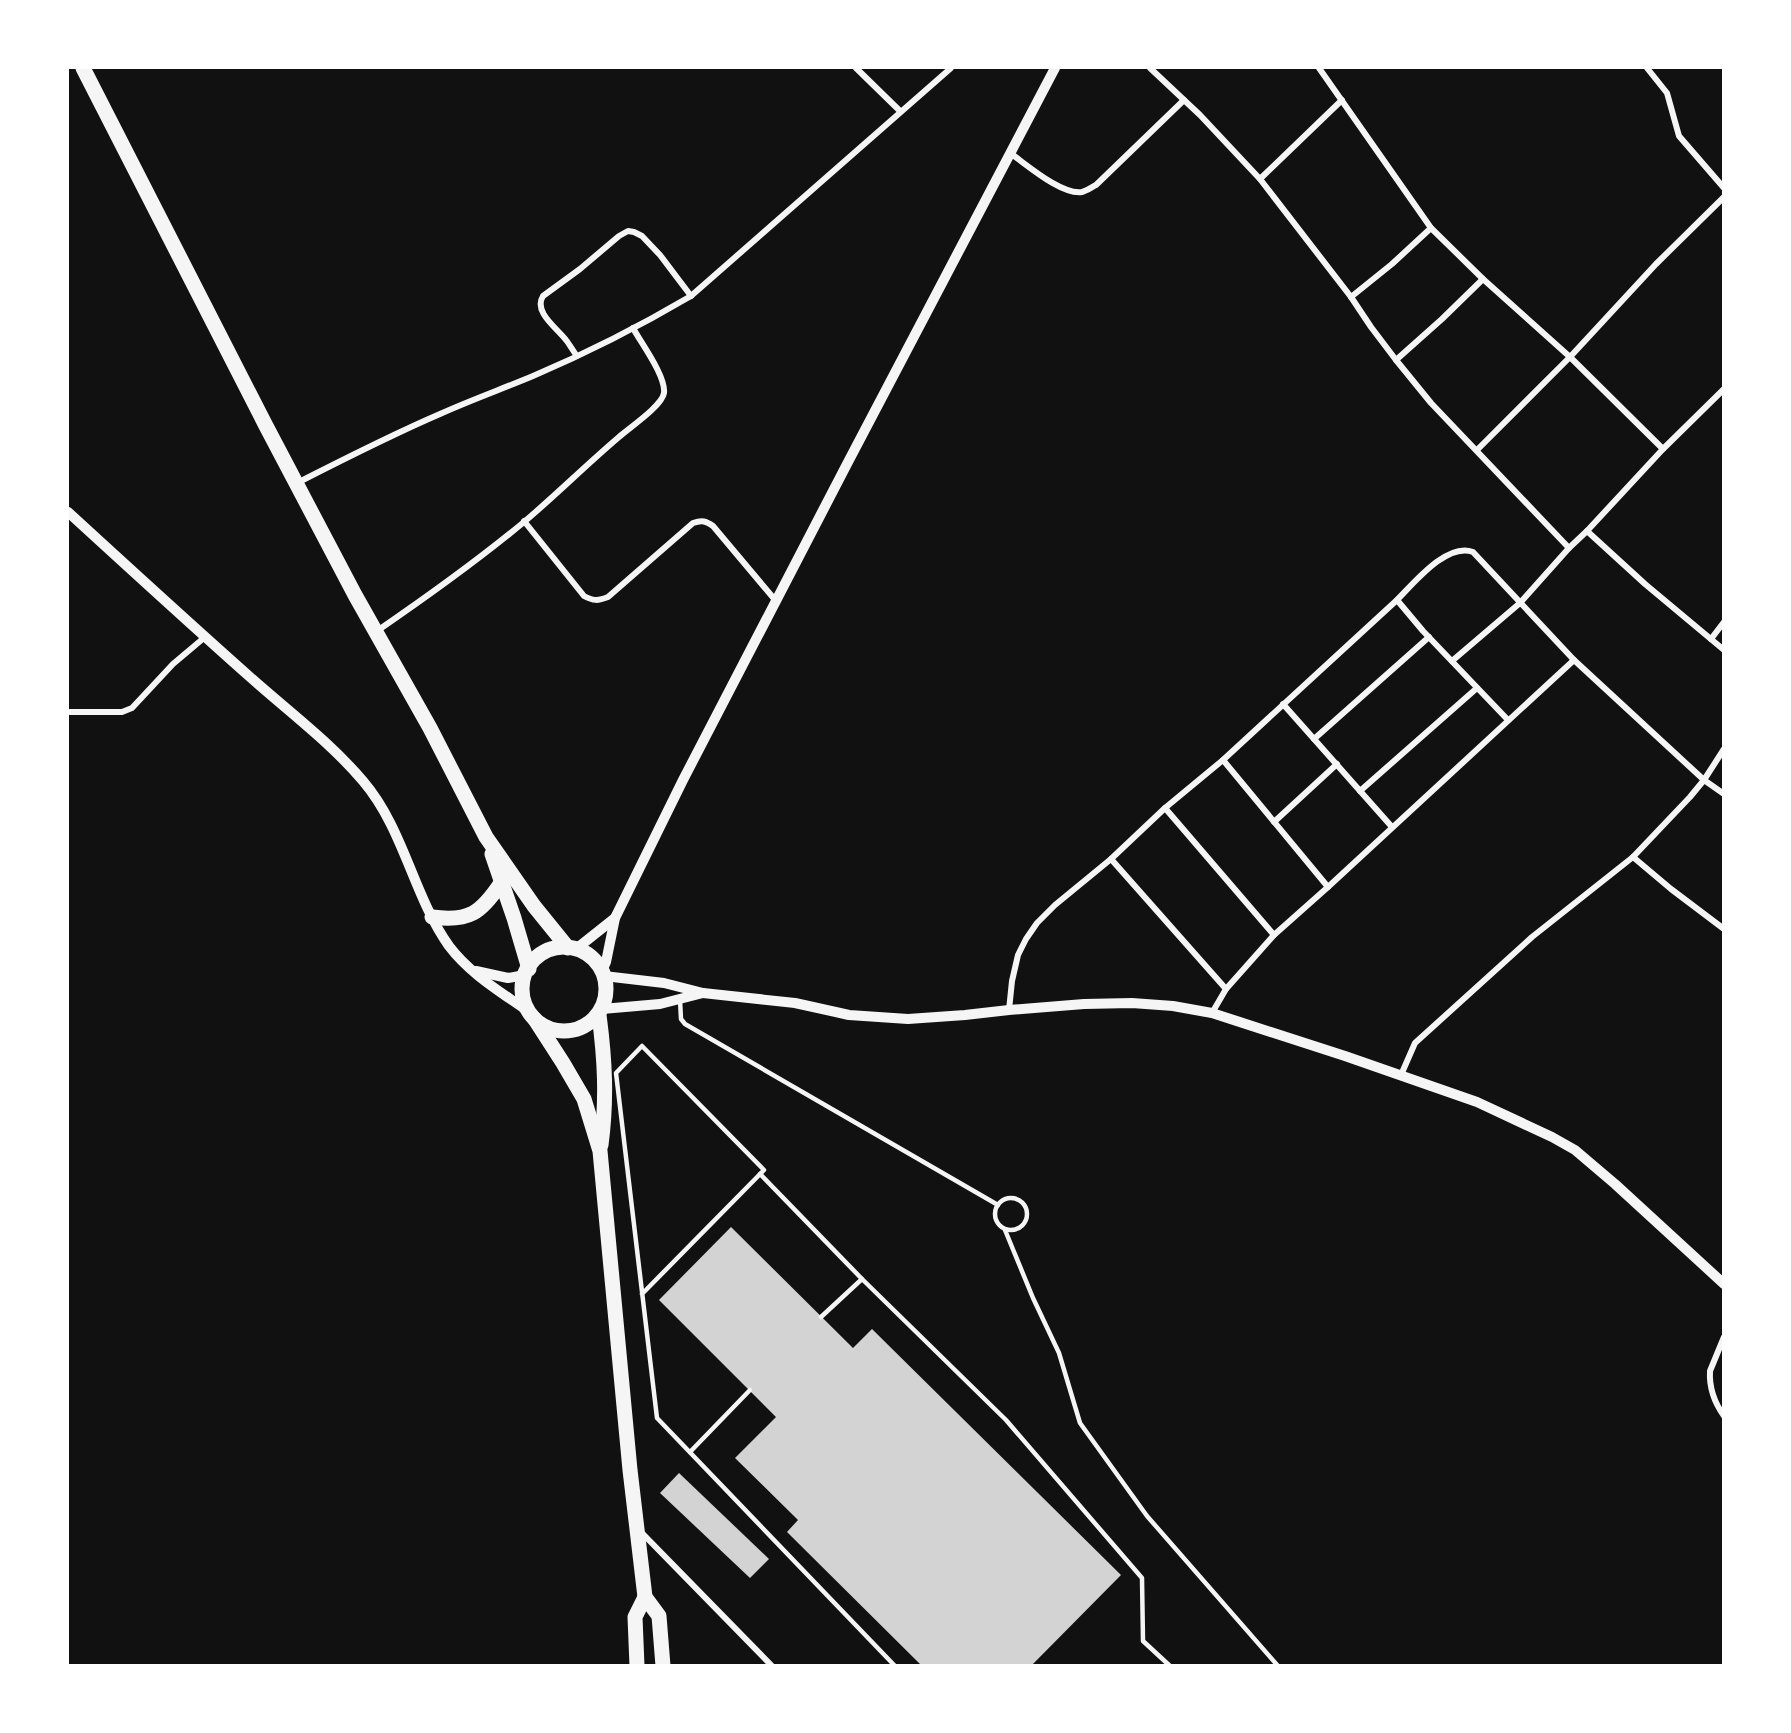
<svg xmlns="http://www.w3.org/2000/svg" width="1791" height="1733" font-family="Quicksand,sans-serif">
<rect width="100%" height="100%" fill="#111"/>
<!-- building -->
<g fill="#d3d3d3">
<path d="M731,1227L853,1348L872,1329L1121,1575L1031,1666H922L787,1532L798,1520L735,1458L776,1417L659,1300Z"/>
<path d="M679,1473L769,1559L750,1578L660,1493Z"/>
</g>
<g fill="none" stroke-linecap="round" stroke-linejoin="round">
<!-- service -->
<g stroke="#f5f5f5" stroke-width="4.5">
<path d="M680,1000L681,1019L685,1024L998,1205"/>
<path d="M760,1174L862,1279L1006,1420L1142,1578L1143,1641L1170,1666"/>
<circle cx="1011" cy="1214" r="16"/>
<path d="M1005,1230L1033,1298L1059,1353L1080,1423L1147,1516L1278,1666"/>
<path d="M642,1294L764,1170L642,1046L616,1073L657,1418L895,1666"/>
<path d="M821,1317L862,1279"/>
<path d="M690,1452L750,1390"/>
</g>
<!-- minor -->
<g stroke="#f5f5f5" stroke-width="6">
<path d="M856,68L900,111"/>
<path d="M1150,68L1200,115L1260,179L1351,297L1371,327L1396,360L1431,403L1569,548"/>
<path d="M1319,68L1431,228L1483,279L1570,357L1663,449"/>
<path d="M1647,68L1667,93L1679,136L1724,188"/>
<path d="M1010,153C1026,164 1061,195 1082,192C1086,191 1092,187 1096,185L1184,100"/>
<path d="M1260,179L1342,100"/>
<path d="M1351,297L1392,264L1431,228"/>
<path d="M577,356C573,351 570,345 566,340C557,328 533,312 543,296L580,269L619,236L628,231L634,232L642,236L660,255L691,296"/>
<path d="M1396,360L1442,319L1483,279"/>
<path d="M1477,450L1570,357L1656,264L1724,197"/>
<path d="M297,483C344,459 391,435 440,414C471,400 502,389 533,376C587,353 640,326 691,296L951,68"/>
<path d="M524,521L584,596C593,601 598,601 608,597L693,523C702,520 706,521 713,526L776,601"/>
<path d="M1587,531L1645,584L1724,650"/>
<path d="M1397,600L1423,631L1508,720"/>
<path d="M377,631C428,596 477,561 524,522C556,495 586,465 619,437C629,428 662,406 664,393C666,376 641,343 633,328"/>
<path d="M1711,639L1724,622"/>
<path d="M1452,661L1520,603L1569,548L1587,531L1663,449L1724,389"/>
<path d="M1283,704L1392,827"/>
<path d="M68,712H122L132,708L173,664L205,637"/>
<path d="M1314,739L1429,637"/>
<path d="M1223,760L1328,887"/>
<path d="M1360,791L1477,688"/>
<path d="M1165,808L1274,935"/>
<path d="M1274,822L1337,764"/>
<path d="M1633,857L1671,889L1724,929"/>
<path d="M1111,859L1226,989"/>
<path d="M1009,1010L1012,981L1018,955L1026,939L1037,923L1055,905L1111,859L1165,808L1223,760L1397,600C1414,583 1447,542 1473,552L1574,660L1704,780L1724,794"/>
<path d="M1212,1013L1226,989L1274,935L1328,887L1574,660"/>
<path d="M1401,1075L1415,1043L1532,937L1633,857L1690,797L1704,780L1724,749"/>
<path d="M1724,1337L1710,1371C1709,1388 1714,1402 1724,1416"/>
<path d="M640,1531L772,1666"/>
</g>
<!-- tertiary -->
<g stroke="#f5f5f5" stroke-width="10">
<path d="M68,512C128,567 188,622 250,677C288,711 330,742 363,781C404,829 413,895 449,946C470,974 501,992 529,1012"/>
<path d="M576,949L615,918"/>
<path d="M476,971L508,978L525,975"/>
<path d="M602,971L606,962L615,918L683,780L847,464L1055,68"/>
<path d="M604,976L664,983L703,993L795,1003L849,1015L908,1019L965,1015L1009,1010L1084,1004L1132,1003L1173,1006L1212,1013L1345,1056L1477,1102L1552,1137L1575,1150L1615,1184L1724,1284"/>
<path d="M602,1009L660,1004L703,993"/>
</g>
<!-- primary -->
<g stroke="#f5f5f5" stroke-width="15">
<path d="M83,68L265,424L355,595L430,728L486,837L534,906L568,948"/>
<path d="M492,854L514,918L529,969"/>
<path d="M432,917C469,922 481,913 501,883"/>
<circle cx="564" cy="989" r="42"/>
<path d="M599,1015C605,1060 607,1100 601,1145"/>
<path d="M534,1018L563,1063L584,1099L600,1151L630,1470L645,1597L659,1616L663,1666"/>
<path d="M637,1666L635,1617L645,1597"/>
</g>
</g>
<!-- border -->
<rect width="1791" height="1733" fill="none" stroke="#ffffff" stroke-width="138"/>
</svg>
